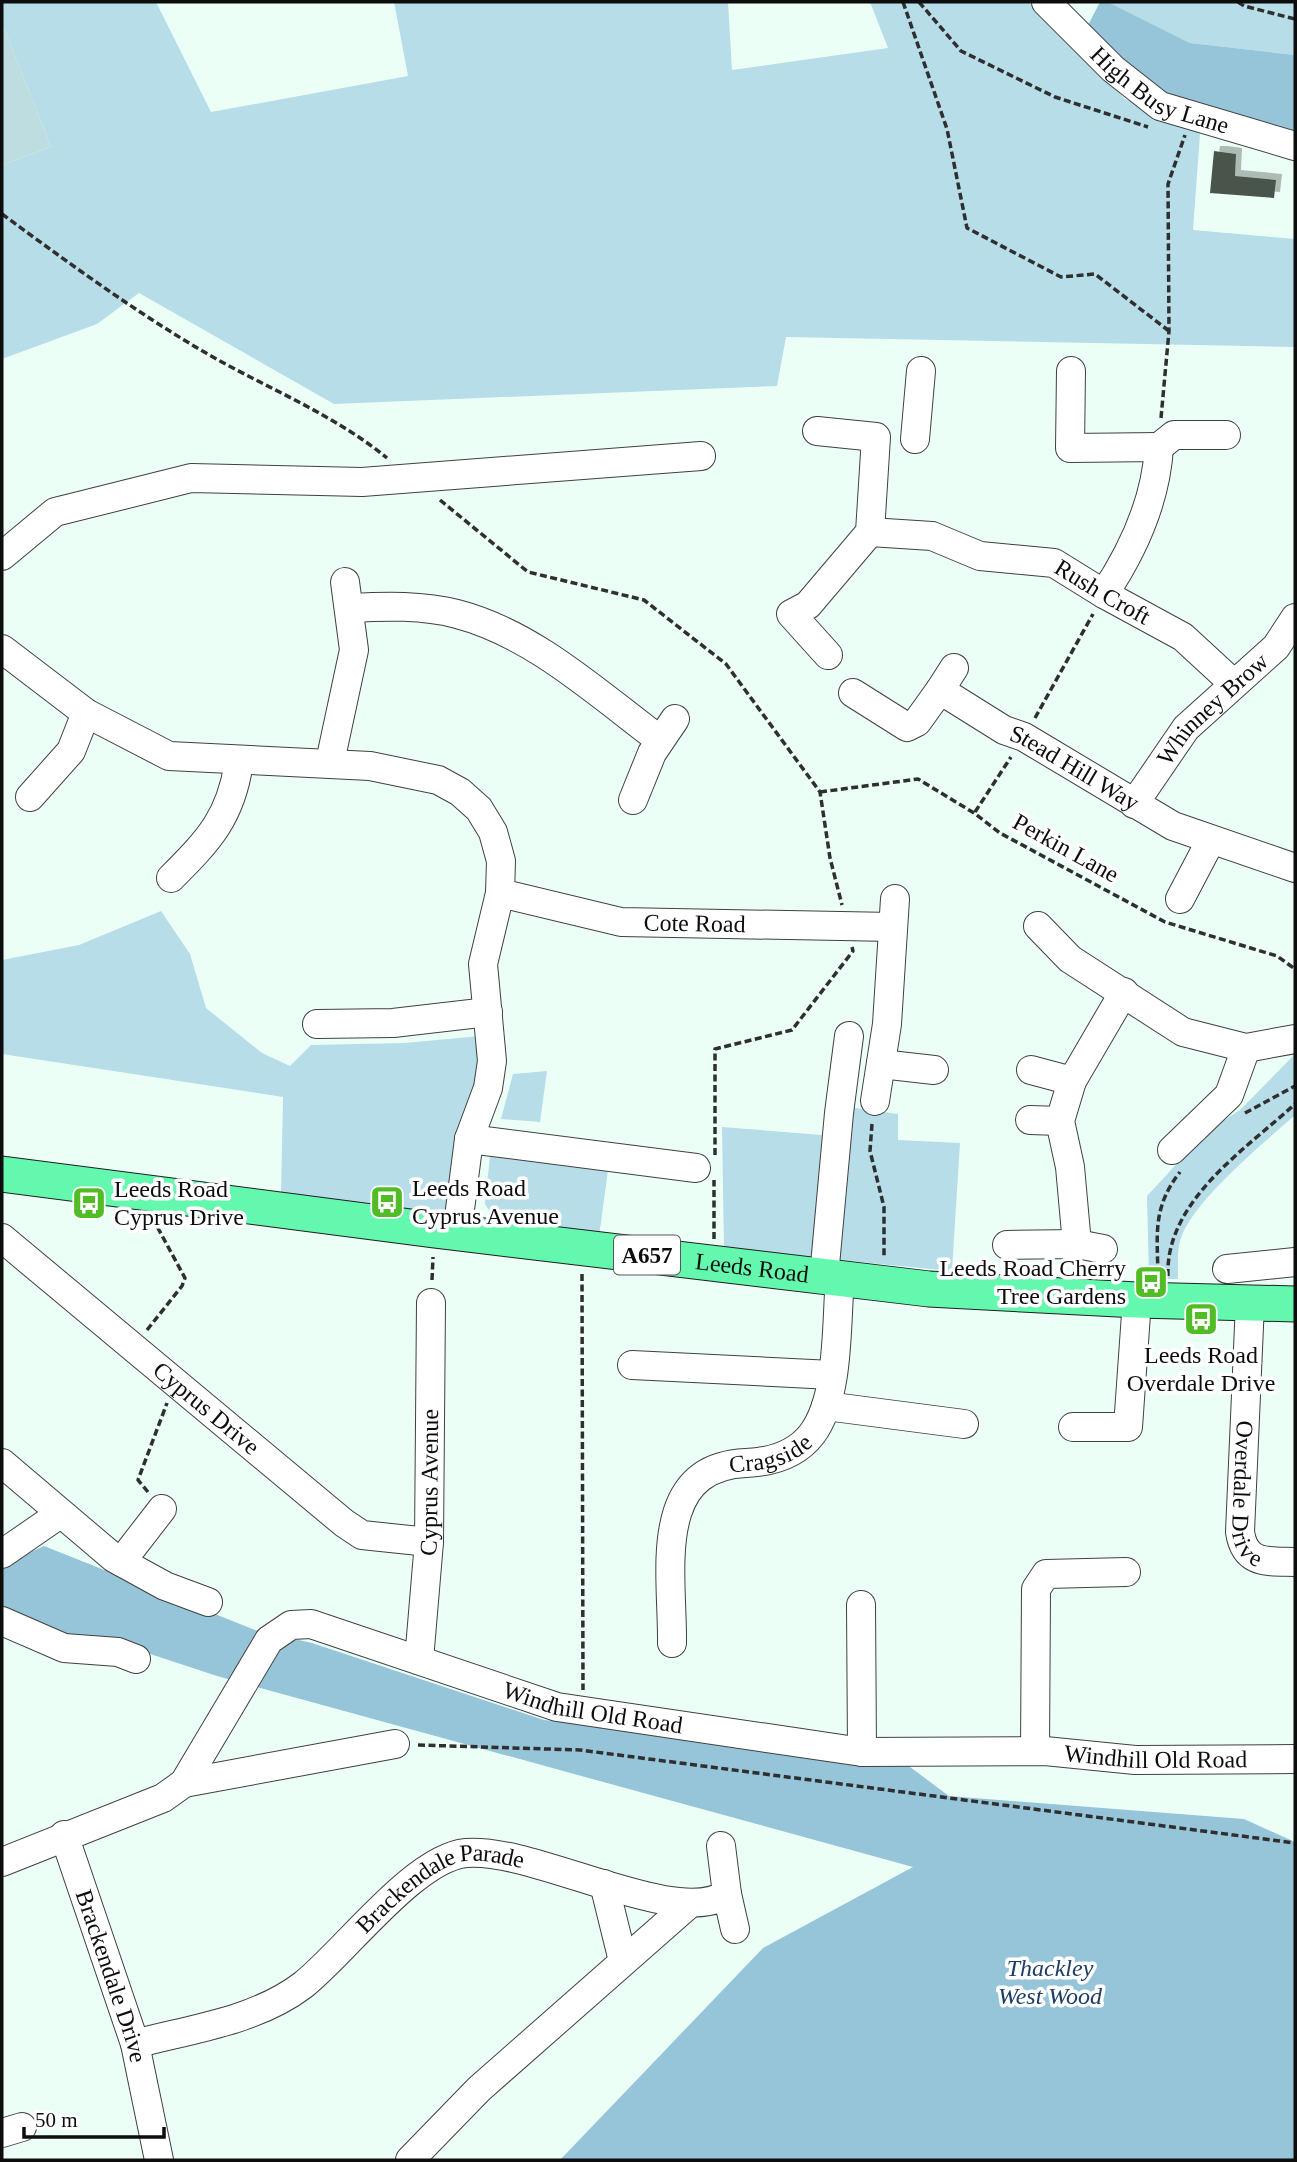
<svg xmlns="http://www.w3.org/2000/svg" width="1297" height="2162" font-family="Georgia,serif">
<defs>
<filter id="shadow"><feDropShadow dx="6" dy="-6" stdDeviation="0" flood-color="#0004"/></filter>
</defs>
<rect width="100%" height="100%" fill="#ecfff7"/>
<!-- green -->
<g fill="#b7dde9">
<path d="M2,2H156L211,112L408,76L394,2H728L732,70L888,48L870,2H1028L1048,17L1125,99L1200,134L1193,230L1295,239V347L786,337L777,386L334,404L139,293L97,324L2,359V165L51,147L2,23Z"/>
<path d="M1108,2H1286L1295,4V55L1190,43Z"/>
<path d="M161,911L190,954L206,1008L262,1053L290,1066L311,1045L405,1043L480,1036L486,1076L446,1216L281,1193L283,1097L2,1054V960L79,945Z"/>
<path d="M1295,1054V1115C1265,1142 1190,1203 1180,1241C1177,1252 1178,1267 1178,1279H1149L1147,1196L1207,1131L1240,1110Z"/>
<path d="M547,1071L540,1122L501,1119L513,1074Z"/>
<path d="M849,1107L898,1114V1140L960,1143L952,1271L838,1260Z"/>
<path d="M722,1127L822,1135L813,1257L724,1249Z"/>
<path d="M490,1156L608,1170L599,1237L496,1222L485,1204Z"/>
</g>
<!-- forest -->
<g fill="#96c5d9">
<path d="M1100,2H1108L1190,43L1295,55V154L1168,97L1085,31Z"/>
<path d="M44,1546L255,1630L312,1643L544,1720L902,1761L949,1796L1244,1819L1295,1842V2160H560L763,1948L913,1867L217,1676L135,1649L59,1638L2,1608V1565Z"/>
</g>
<!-- cemetery -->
<path fill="#bedde0" d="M2,23L51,147L2,165Z"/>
<!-- building -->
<path fill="#49554b" filter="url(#shadow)" d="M1214,151L1236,154L1235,176L1276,180L1274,198L1210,193Z"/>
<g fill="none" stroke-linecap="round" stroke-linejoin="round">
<!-- minor casing -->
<g stroke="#404040" stroke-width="30">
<g id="minor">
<path id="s1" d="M1046,2L1113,69L1160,106L1295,146"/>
<path d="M1071,371L1070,448L1159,447C1156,501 1134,549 1104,594"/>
<path d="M817,431L876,437L870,532L808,605L791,614L828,655"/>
<path d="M915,439L921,371"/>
<path d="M1159,447L1174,435H1226"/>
<path id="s2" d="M870,532L932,536L980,556L1054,563L1104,594L1183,637L1234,684"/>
<path d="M2,556L55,512L191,478L362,482L701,456"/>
<path d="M351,608C385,606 423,605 457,614C534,634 598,694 660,740"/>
<path d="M2,649L86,713L169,756L370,766L438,780L460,792L479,809L493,832L501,861L500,893L483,964L492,1061L488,1088L469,1139L457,1233"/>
<path d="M940,690L954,668"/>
<path id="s3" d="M853,693L907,727L917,722L940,690L1004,730L1024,737L1173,826L1295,868"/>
<path d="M330,762L354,650L345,582"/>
<path d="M30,797L71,751L86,713"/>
<path d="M633,800L652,753L675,719"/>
<path id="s4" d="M1134,804L1186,728L1276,647L1295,618"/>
<path d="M171,878C209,840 231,817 239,762"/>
<path id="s5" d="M500,893L621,922L893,927"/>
<path d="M1180,899L1211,840"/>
<path d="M1038,926L1070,959L1183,1032L1246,1048L1295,1039"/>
<path d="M317,1024L393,1023L488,1012"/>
<path d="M881,1064L934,1070"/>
<path d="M1031,1070L1072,1081"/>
<path d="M875,1101L887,1024L895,899"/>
<path d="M1030,1120L1060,1121"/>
<path d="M469,1139L696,1168"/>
<path d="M1172,1150L1229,1095L1246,1048"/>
<path id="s6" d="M2,1238L344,1523L362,1535L429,1542"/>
<path d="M1077,1244L1070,1167L1060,1121L1072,1081L1124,992"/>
<path d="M1007,1245L1077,1244L1103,1249"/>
<path d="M1227,1269L1295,1262"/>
<path d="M824,1276L839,1113L849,1036"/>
<path id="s7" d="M1250,1303L1240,1532C1245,1565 1267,1561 1295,1562"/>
<path d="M632,1365L832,1375"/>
<path d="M826,1406L964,1424"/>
<path d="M1073,1427H1128L1137,1300"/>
<path d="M2,1463L114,1558L165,1586L208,1602"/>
<path d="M2,1554L60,1514"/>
<path d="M121,1562L162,1509"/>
<path d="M861,1605L862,1752"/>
<path d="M2,1621L64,1648L118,1652L136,1659"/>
<path id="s8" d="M672,1643C673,1575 650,1467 746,1463C770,1462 796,1455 812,1434C840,1397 836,1323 840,1278"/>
<path id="s9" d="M419,1660L429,1542L431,1303"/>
<path d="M1035,1751L1036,1589L1046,1574L1126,1572"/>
<path d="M184,1783L395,1744"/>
<path id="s10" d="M64,1835L135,2044L159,2160"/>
<path id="s11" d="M2,1862L163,1798L184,1783L269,1640L291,1625L311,1624L557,1707L862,1752L1045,1751L1135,1760L1295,1759"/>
<path d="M604,1884L623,1961"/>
<path d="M727,1894L735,1929"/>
<path id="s12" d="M135,2044C191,2029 256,2021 303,1985C345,1952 414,1858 466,1853C535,1847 675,1929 727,1894L721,1846"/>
<path d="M2,2133L22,2127"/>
<path d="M410,2160L479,2089L688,1905"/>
</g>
</g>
<!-- major casing -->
<g stroke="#1e1e1e" stroke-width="37">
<g id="major">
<path id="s13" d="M2,1174L434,1230L929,1289L1137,1300L1295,1304"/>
</g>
</g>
<!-- path -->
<g stroke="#2f2f2f" stroke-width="3.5" stroke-dasharray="7 3.5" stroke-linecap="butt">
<path d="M903,2L947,129L967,228L1061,277L1095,274L1169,331"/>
<path d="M919,2L961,51L1055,97L1148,127"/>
<path d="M1238,2L1244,6L1295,19"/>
<path d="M2,214C66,261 130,308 199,349C261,386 331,412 387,458"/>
<path d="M1161,418L1169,331L1168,184L1185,135"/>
<path d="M440,500L528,572L644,600L726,664L820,792L830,858L842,905"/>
<path d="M1035,718L1093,614"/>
<path d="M820,792L918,779L974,813L1000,833L1165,922L1277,956L1295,969"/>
<path d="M975,812L1011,757"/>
<path d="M1245,1113L1295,1086"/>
<path d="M872,1124L870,1151L884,1207V1258"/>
<path d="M715,1155V1049L792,1030L853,951L852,947"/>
<path d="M714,1239V1180"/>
<path d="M582,1274L583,1690"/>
<path d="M1158,1274C1157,1232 1153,1207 1180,1172"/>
<path d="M1168,1276C1165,1201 1246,1149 1295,1104"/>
<path d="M432,1280L433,1257"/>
<path d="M147,1330L182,1286L185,1278L153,1219"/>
<path d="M148,1492L138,1480L167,1403"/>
<path d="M418,1745L580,1750L1295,1843"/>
</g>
<!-- minor -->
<use href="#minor" stroke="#fff" stroke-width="28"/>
<!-- major -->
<use href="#major" stroke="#64f8af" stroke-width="35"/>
</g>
<!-- icons -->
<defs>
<g id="bus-square" transform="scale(1.75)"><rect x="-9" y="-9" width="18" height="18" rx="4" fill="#52bc26" stroke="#fff"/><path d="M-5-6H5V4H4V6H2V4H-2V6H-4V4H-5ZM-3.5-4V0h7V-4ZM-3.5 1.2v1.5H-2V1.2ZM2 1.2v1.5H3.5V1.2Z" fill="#fff"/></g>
</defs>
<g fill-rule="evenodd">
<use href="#bus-square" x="387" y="1202"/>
<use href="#bus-square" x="89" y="1203"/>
<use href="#bus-square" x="1151" y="1282"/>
<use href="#bus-square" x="1201" y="1319"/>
</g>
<g text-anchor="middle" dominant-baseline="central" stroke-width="7" stroke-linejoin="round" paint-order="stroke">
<!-- shield labels -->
<rect fill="#fff" stroke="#565656" stroke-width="2" x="614" y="1235.5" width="66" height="39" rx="5"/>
<g font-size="23" font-weight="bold" fill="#0d0d0d">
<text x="647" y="1255">A657</text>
</g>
<!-- street labels -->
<g font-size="24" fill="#0d0d0d" stroke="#fff">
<text stroke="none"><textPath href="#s1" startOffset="147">High Busy Lane</textPath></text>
<text stroke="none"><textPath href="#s2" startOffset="245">Rush Croft</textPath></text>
<text stroke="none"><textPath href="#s4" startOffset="124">Whinney Brow</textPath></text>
<text stroke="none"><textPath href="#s3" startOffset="270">Stead Hill Way</textPath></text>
<text transform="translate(1066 848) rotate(29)">Perkin Lane</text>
<text stroke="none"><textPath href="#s5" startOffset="198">Cote Road</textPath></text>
<text stroke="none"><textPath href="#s13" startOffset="756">Leeds Road</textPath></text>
<text stroke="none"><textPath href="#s6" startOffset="266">Cyprus Drive</textPath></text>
<text stroke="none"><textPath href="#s8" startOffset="248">Cragside</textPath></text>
<text stroke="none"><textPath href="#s9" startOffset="178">Cyprus Avenue</textPath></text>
<text stroke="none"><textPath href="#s7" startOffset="192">Overdale Drive</textPath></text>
<text stroke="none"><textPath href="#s11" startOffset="707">Windhill Old Road</textPath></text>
<text stroke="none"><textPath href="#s11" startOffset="1274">Windhill Old Road</textPath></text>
<text stroke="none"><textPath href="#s12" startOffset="355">Brackendale Parade</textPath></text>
<text stroke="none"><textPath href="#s10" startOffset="149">Brackendale Drive</textPath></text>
</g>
<!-- poi labels -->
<g font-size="24" fill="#0d0d0d" stroke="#fff" text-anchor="start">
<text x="412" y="1188">Leeds Road<tspan x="412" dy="28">Cyprus Avenue</tspan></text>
<text x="114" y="1189">Leeds Road<tspan x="114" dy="28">Cyprus Drive</tspan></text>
<text x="1126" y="1268" text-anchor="end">Leeds Road Cherry<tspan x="1126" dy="28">Tree Gardens</tspan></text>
<text x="1201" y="1355" text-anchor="middle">Leeds Road<tspan x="1201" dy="28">Overdale Drive</tspan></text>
</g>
<!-- park labels -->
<g font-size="24" font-style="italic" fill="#1e3d64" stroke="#fff">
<text x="1050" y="1968">Thackley<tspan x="1050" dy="28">West Wood</tspan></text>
</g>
</g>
<!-- border -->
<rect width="1297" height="2162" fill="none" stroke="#0d0d0d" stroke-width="7"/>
<!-- scale -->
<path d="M24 2127v10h140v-10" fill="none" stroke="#0d0d0d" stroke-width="3.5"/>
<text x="35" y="2127" font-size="21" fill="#0d0d0d" stroke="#ffffff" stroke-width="5" paint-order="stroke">50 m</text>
</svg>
